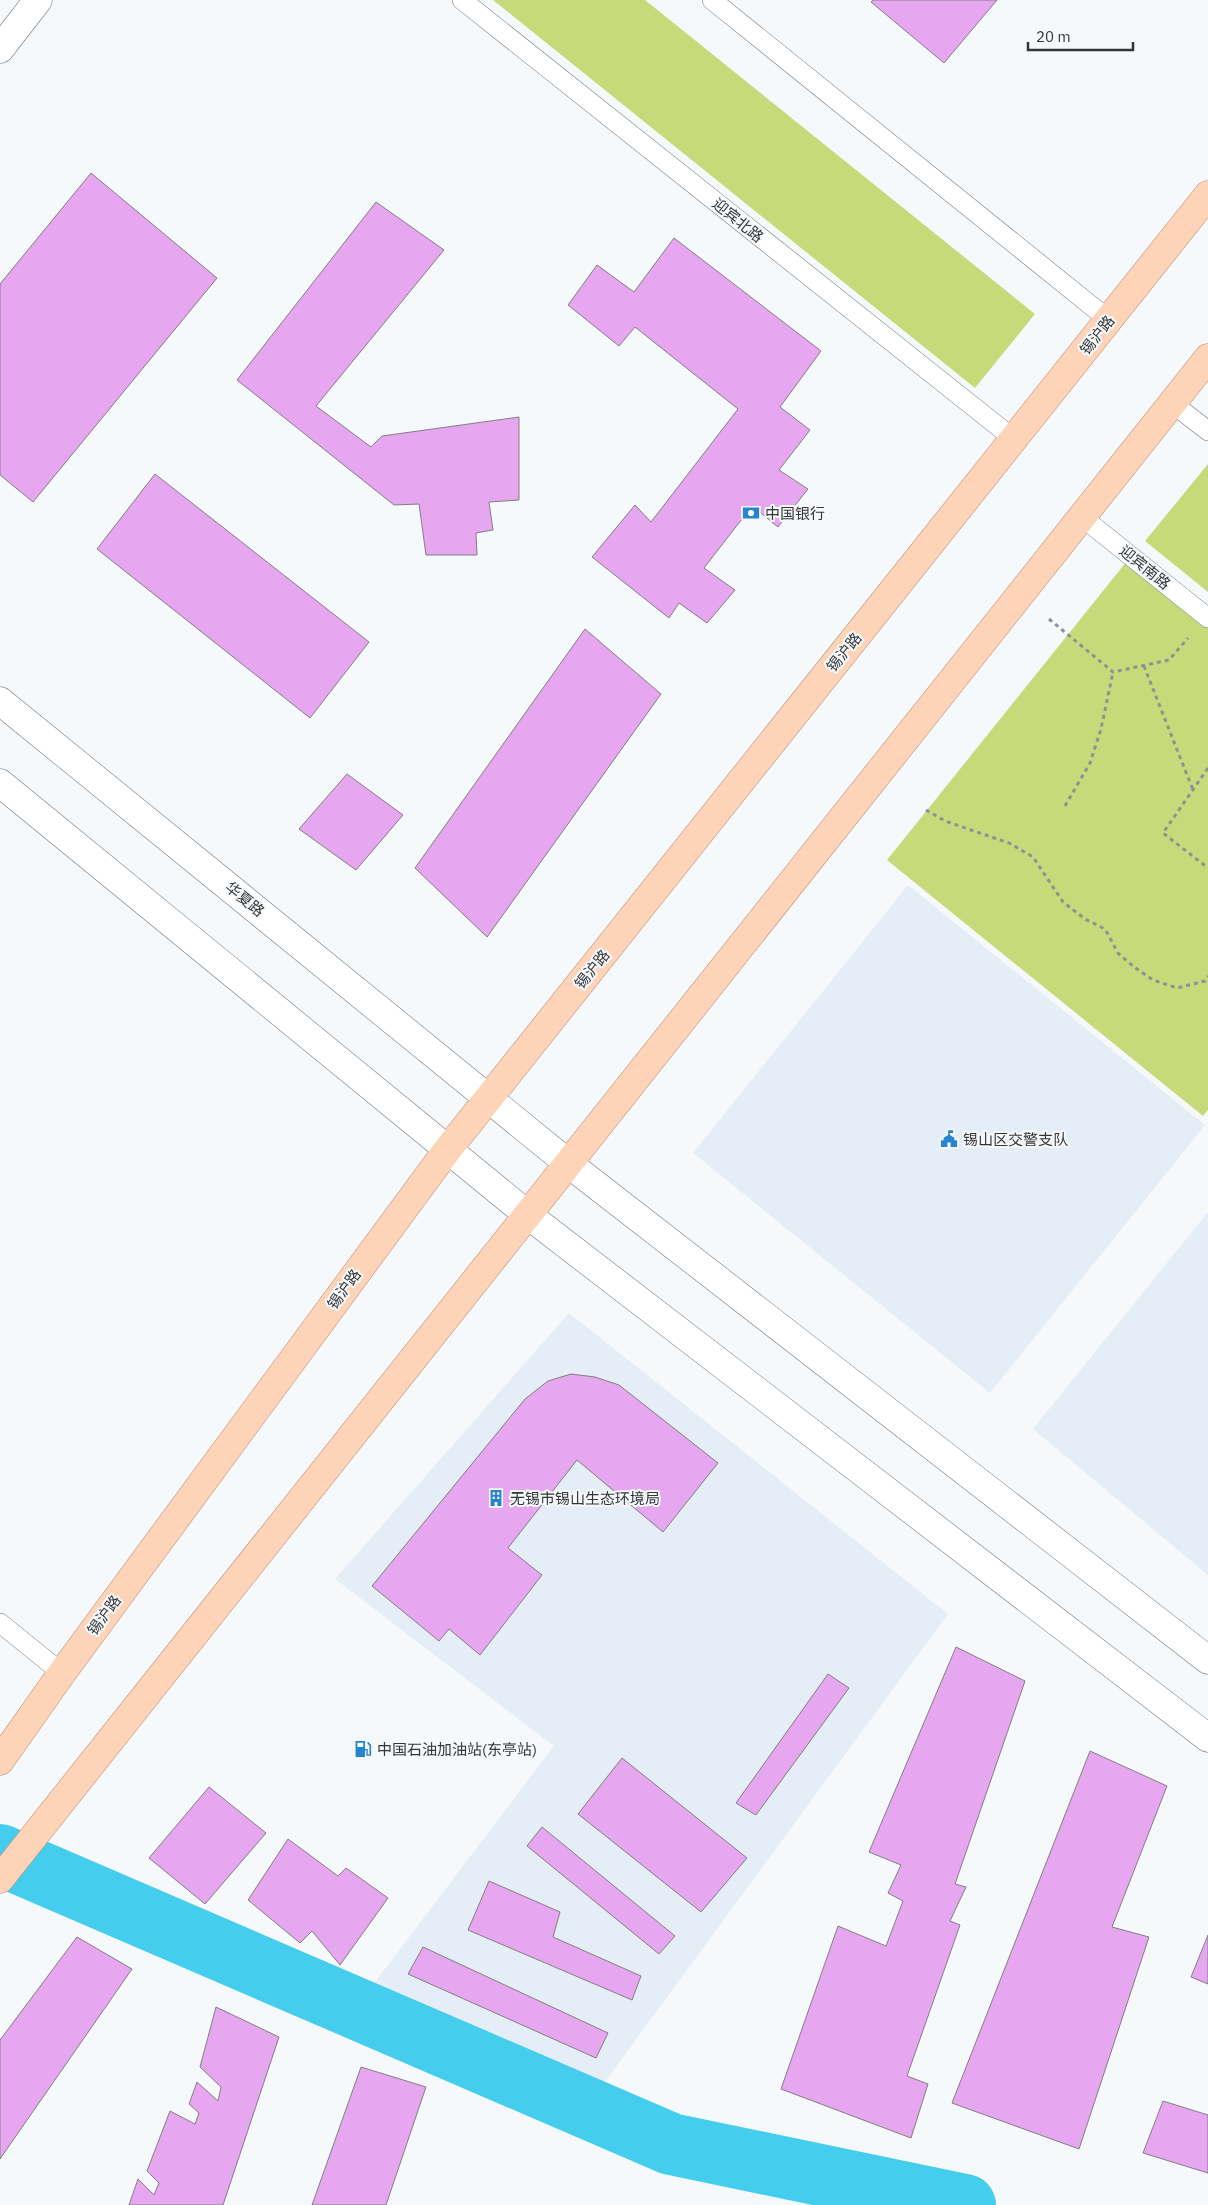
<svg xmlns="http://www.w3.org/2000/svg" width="1208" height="2205" font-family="'IBM Plex Sans','Noto Sans SC',sans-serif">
<rect width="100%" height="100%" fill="#f6f9fb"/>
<!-- built -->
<g fill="#e5eef6">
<path d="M908,885L1205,1125L990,1393L693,1153Z"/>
<path d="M1208,1212V1575L1033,1429Z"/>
<path d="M569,1313L948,1614L596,2094L372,1986L554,1746L335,1579Z"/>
</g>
<!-- green -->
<g fill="#c6da7a">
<path d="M493,0H645L1035,314L975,388Z"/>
<path d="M1208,464V592L1145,541Z"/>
<path d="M1127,561L1208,626V1110L1203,1116L887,860Z"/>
</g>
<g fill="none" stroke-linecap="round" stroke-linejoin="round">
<!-- river -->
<path stroke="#45cdee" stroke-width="62" d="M0,1855L671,2144L965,2205"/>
</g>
<!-- building -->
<g fill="#e6a6f0" stroke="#817f81">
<path d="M873,0H997L944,63L871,2Z"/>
<path d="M91,173L217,278L33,502L0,475V284Z"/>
<path d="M376,202L444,250L316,406L371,447L382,436L519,417V500L489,502L493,530L476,533L477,555H426L419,504L394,505L237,380Z"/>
<path d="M674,238L821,351L780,407L810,430L779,470L808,489L778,527L752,506L704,568L735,590L707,623L679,603L669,618L592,557L635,505L651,522L738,409L635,327L619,346L568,305L597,265L634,292Z"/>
<path d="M155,474L369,642L310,718L97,549Z"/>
<path d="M585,629L661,694L487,937L415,868Z"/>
<path d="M347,774L403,815L356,870L299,829Z"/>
<path d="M571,1374L595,1377L619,1385L718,1463L663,1532L577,1460L508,1548L542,1575L480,1655L449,1629L439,1641L372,1586L525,1399L548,1381Z"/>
<path d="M956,1647L1025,1681L955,1884L966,1887L950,1921L960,1925L907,2076L928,2084L911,2138L781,2089L838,1926L886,1946L903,1901L888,1893L901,1865L869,1852Z"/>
<path d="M828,1674L849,1688L756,1815L736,1803Z"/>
<path d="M1090,1751L1167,1786L1112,1927L1149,1937L1079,2149L952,2103Z"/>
<path d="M622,1758L747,1858L701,1912L578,1814Z"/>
<path d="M209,1787L266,1833L205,1904L149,1858Z"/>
<path d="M542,1827L675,1936L659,1954L527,1846Z"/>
<path d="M288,1839L338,1876L346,1868L388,1898L340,1965L312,1931L300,1943L248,1900Z"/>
<path d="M489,1881L560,1912L553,1937L641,1976L632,2000L468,1930Z"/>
<path d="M1208,1935V1984L1191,1977Z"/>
<path d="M77,1937L132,1969L0,2159V2040Z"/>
<path d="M423,1947L608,2033L596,2058L408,1974Z"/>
<path d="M216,2007L279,2037L223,2205H129L138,2179L154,2195L159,2183L147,2171L170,2111L195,2124L199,2113L189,2104L197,2082L218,2101L221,2087L200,2067Z"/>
<path d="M361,2067L426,2087L386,2205H312Z"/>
<path d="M1163,2101L1208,2115V2173L1143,2153Z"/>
</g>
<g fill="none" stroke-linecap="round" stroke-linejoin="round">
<!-- lane casing -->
<g stroke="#707274" stroke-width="20">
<g id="lane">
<path d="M462,0L1014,439"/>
<path d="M712,0L1109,320"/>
<path d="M1172,403L1208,431"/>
<path d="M1082,517L1208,618"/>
<path d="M0,1623L62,1673"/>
</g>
</g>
<!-- street casing -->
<g stroke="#707274" stroke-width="29">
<path id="street" d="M0,49L38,0"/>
</g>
<!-- secondary casing -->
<g stroke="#707274" stroke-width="29">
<g id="secondary">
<path d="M0,701L569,1164L1208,1660"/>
<path d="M0,783L528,1215L1208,1738"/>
</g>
</g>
<!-- primary casing -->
<g stroke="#b78a6d" stroke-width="29">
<g id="primary">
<path d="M0,1761L62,1673L448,1149L1208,195"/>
<path d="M0,1879L1208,358"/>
</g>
</g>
<!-- path -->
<g stroke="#8f9192" stroke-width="3" stroke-dasharray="4 4" stroke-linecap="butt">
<path d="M1049,619L1113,672L1169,660L1188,638"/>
<path d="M1144,666L1193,790"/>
<path d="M1208,768L1163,833L1208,868"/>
<path d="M1065,806L1090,763L1101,729L1113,672"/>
<path d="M926,810L945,821L1009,843L1033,857L1063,902L1085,919L1105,929L1118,953L1134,967L1153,980L1177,988L1205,981L1208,976"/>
</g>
<!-- lane -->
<use href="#lane" stroke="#fff" stroke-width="19"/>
<!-- street -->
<use href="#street" stroke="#fff" stroke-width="28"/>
<!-- secondary -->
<use href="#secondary" stroke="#fff" stroke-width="28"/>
<!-- primary -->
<use href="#primary" stroke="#fed4b9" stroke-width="28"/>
</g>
<!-- icons -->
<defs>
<g id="bank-bare" transform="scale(1.35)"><path d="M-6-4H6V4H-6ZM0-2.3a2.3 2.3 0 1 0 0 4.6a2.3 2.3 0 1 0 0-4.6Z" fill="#2684d0" stroke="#f6f9fb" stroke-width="2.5" paint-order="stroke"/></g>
<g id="civic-bare" transform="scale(1.35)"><path d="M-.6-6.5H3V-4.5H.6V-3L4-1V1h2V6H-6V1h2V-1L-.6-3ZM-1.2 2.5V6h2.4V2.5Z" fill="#2684d0" stroke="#f6f9fb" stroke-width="2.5" paint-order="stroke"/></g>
<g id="building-bare" transform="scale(1.35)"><path d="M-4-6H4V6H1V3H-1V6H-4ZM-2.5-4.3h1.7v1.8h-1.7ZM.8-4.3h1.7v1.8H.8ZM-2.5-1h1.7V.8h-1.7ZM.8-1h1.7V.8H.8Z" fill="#2684d0" stroke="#f6f9fb" stroke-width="2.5" paint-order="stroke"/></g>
<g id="fuel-bare" transform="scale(1.35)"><path d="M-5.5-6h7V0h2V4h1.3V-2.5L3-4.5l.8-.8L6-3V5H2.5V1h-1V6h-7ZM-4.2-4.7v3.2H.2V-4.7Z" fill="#2684d0" stroke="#f6f9fb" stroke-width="2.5" paint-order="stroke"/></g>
</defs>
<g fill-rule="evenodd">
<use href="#bank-bare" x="751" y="513"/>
<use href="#civic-bare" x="949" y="1139"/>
<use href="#building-bare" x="496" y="1498"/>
<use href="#fuel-bare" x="363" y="1749"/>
</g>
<g text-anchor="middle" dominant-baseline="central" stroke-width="4" stroke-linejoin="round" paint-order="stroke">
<!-- street labels -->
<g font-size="15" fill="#343536" stroke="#f6f9fb">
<text transform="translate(738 220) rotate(39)">迎宾北路</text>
<text transform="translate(1097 335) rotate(-52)">锡沪路</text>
<text transform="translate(1145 567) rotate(39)">迎宾南路</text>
<text transform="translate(844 652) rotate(-51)">锡沪路</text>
<text transform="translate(245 899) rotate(39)">华夏路</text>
<text transform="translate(592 969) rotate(-51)">锡沪路</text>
<text transform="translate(344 1289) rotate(-54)">锡沪路</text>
<text transform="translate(104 1615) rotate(-54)">锡沪路</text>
</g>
<!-- poi labels -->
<g font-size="15" fill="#343536" stroke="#f6f9fb" text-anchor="start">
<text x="765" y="513">中国银行</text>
<text x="963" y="1139">锡山区交警支队</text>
<text x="510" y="1498">无锡市锡山生态环境局</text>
<text x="377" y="1749">中国石油加油站(东亭站)</text>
</g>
</g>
<!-- scale -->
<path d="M1028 42v8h105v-8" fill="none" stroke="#343536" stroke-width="2.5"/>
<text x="1036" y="42" font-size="15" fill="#343536" stroke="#f6f9fb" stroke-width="4" paint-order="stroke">20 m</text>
</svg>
